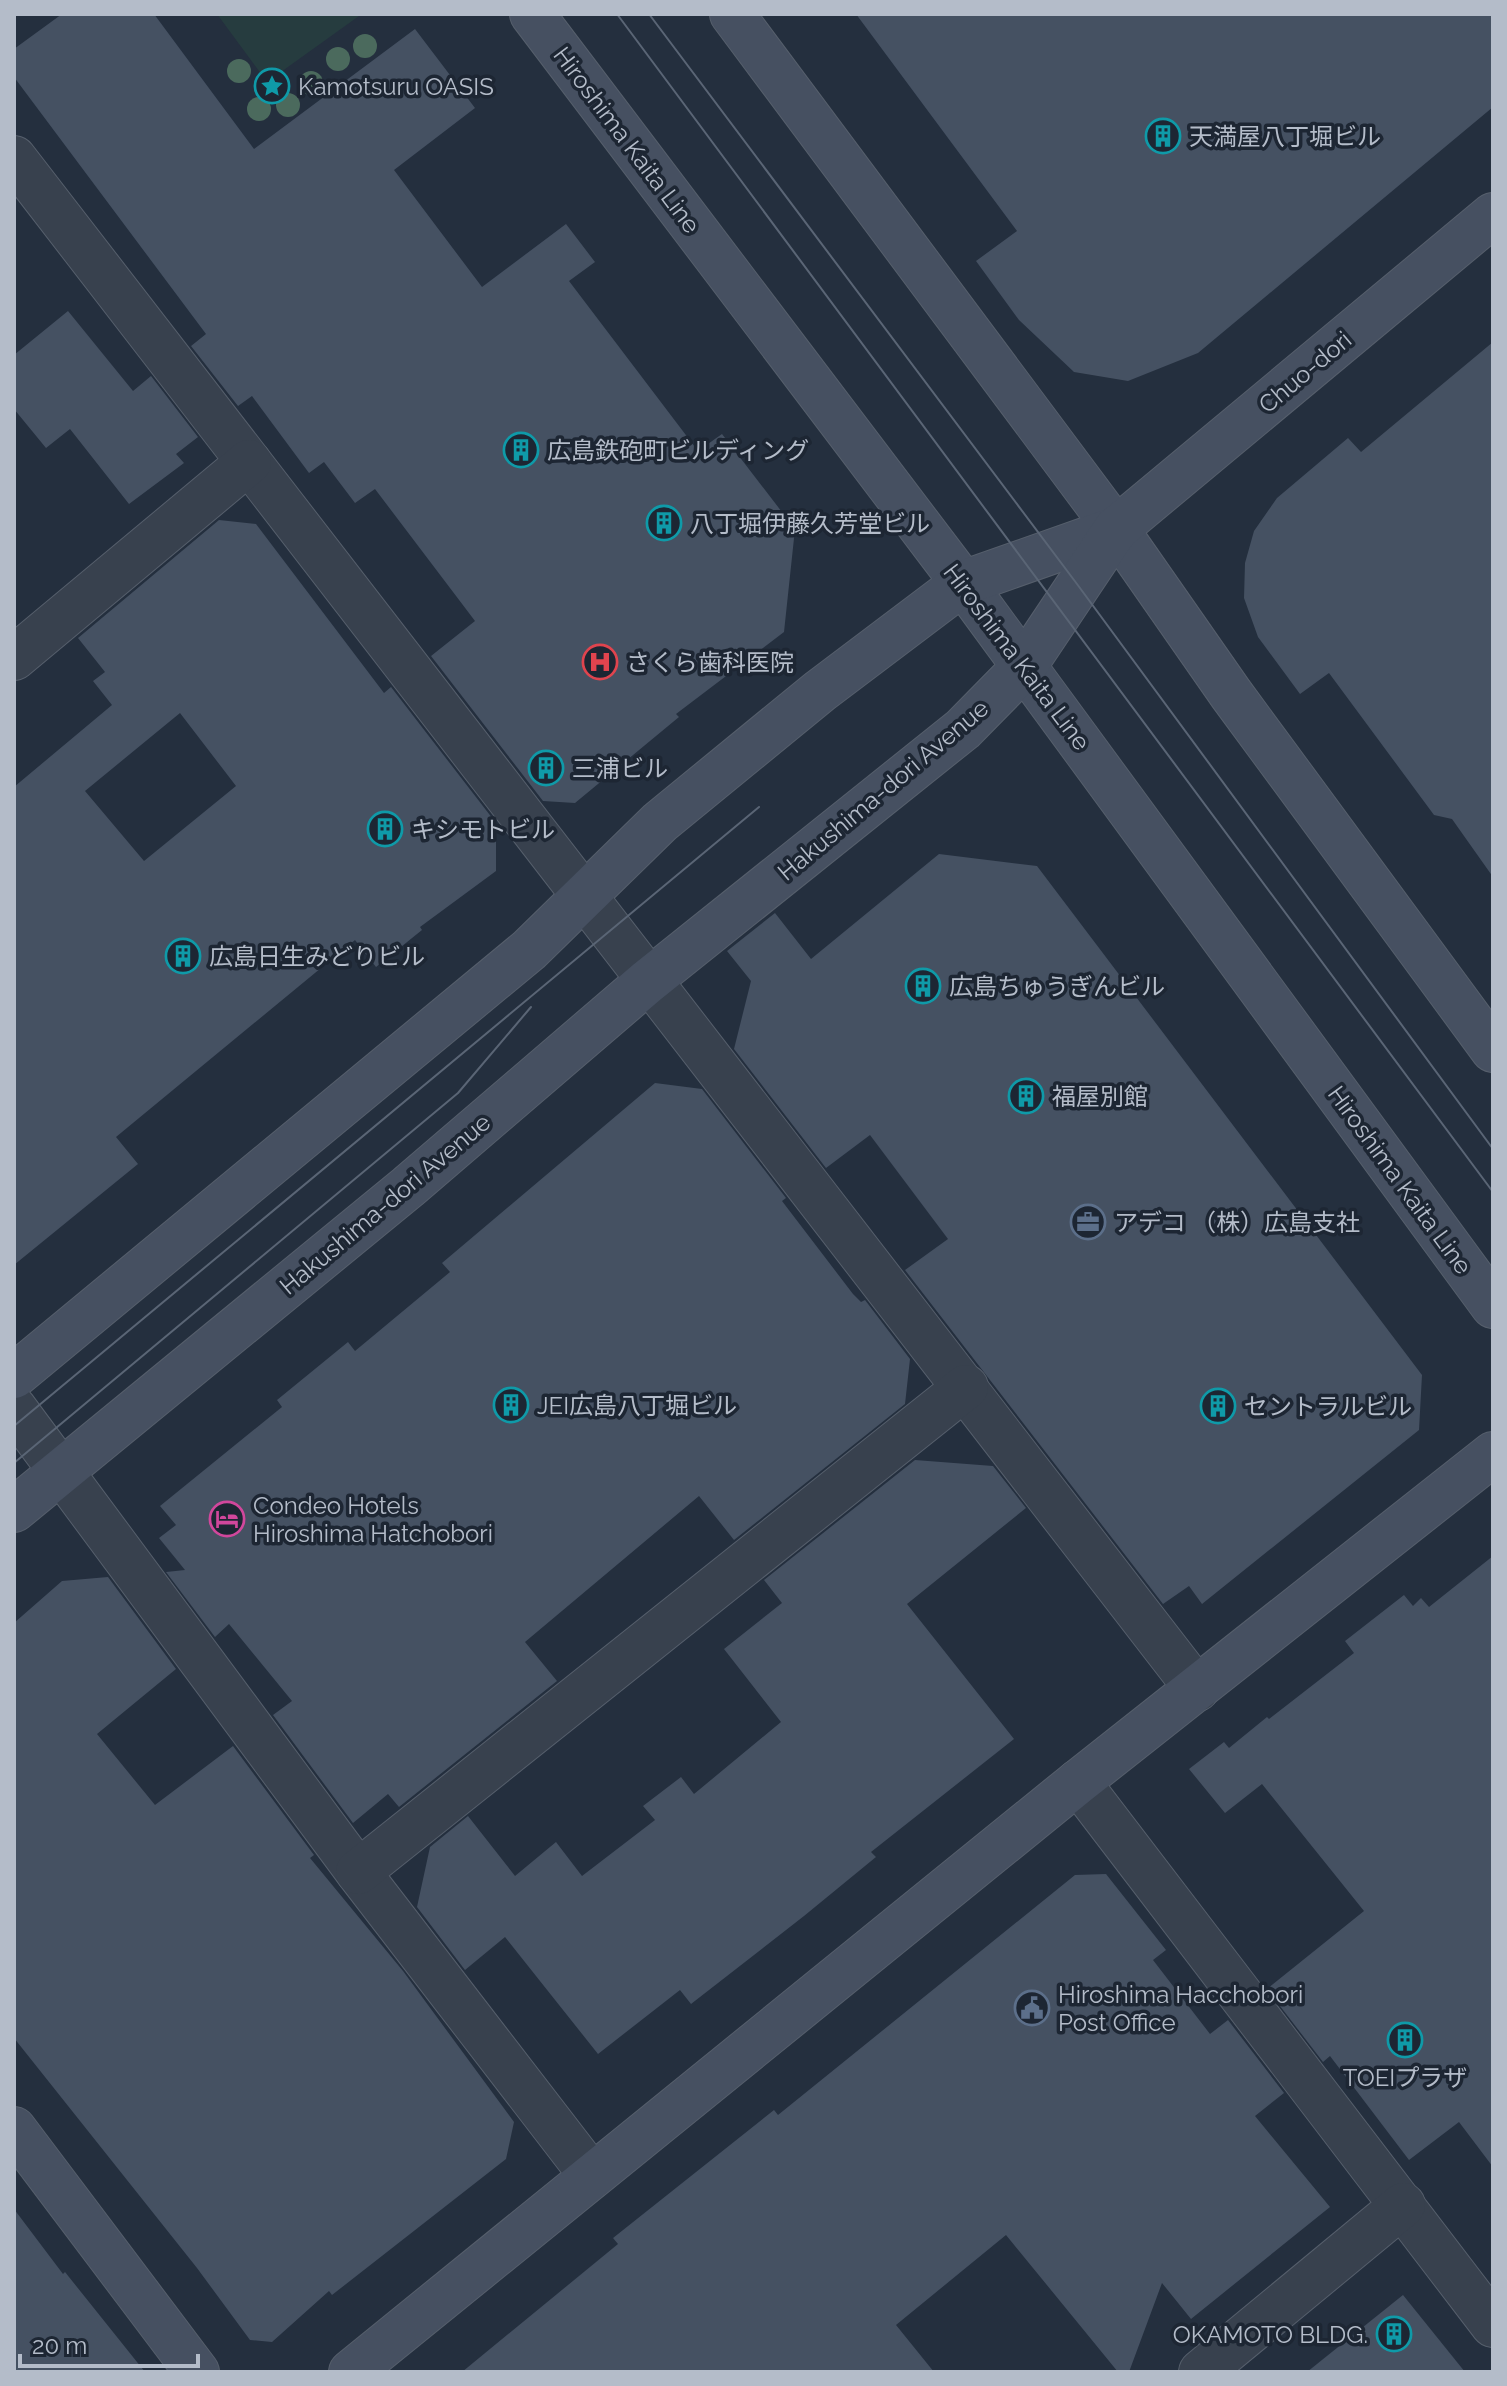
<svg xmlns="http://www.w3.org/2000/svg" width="1507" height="2386" font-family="Raleway,'Noto Sans JP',sans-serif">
<rect width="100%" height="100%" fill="#242f3e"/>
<!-- green -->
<path fill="#263c3f" d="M217,14H358L359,16L267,82Z"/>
<!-- building -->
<g fill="#455162" fill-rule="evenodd">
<path d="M62,14H154L254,149L415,29L475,108L394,170L482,287L566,224L595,262L569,281L698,451L722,434L795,529L784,632L676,714L679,717L575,803L543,801L431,656L475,621L375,489L355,503L324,462L309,473L252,396L238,406L191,346L206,334L14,77V49Z"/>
<path d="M856,14H1493V107L1198,353L1128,381L1074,372L1019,320L976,261L1017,231Z"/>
<path d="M68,311L133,391L151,376L198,437L176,454L184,463L129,504L70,429L46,448L14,409V355Z"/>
<path d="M1493,342V877L1452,819L1434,815L1329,673L1300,694L1258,637L1244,598L1245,563L1254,531L1277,498L1348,438L1361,452Z"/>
<path d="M219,520L256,524L384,693L391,687L496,823V871L420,927L422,930L376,967L355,940L116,1137L138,1164L14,1265V787L112,705L93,681L105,672L78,638ZM180,713L236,786L144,861L85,791Z"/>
<path d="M939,854L1037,866L1422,1375L1419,1430L1202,1604L1189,1586L1163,1604L905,1270L948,1239L870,1135L826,1168L734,1049L751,981L727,951L775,913L811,959Z"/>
<path d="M655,1083L702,1089L786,1198L782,1201L853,1294L861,1302L865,1300L910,1359L905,1404L734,1540L699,1496L525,1642L557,1681L399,1807L388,1794L353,1823L273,1715L292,1701L229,1624L215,1637L166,1572L185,1570L159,1538L176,1525L160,1506L282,1407L277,1400L348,1342L355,1351L450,1272L442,1263Z"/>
<path d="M915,1460L993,1466L1026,1508L907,1604L1014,1739L871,1852L876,1857L804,1916L691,2004L680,1990L598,2054L505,1937L465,1970L417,1907L430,1847L468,1816L515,1876L556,1842L582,1876L655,1820L643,1806L681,1777L694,1794L781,1722L724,1649L782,1603L764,1580Z"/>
<path d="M1493,1556V2167L1459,2122L1409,2160L1330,2056L1323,2062L1267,1989L1364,1911L1262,1784L1225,1813L1189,1769L1224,1742L1229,1748L1267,1717L1269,1719L1354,1653L1345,1641L1404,1595L1413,1606L1421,1598L1429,1607Z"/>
<path d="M108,1577L176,1669L97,1734L155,1805L233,1746L314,1855L310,1858L403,1971L514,2122L506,2159L332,2295L329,2291L272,2342L250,2340L197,2268L14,2038V1623L62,1581Z"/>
<path d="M1106,1874L1166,1950L1153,1960L1210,2034L1228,2020L1284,2093L1255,2116L1330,2207L1191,2319L1162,2283L1129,2372H1118L1006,2235L896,2325L934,2372H462L618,2244L613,2238L774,2110L778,2115L1075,1875Z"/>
<path d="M14,2209L63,2274L65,2272L145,2372H14Z"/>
<path d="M1403,2295L1465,2372H1307Z"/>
</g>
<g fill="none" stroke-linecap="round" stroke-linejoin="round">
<!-- street casing -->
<g stroke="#565f6c" stroke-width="46">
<g id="street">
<path d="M14,158L1197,1689"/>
<path d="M14,658L249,462"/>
<path d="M14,1408L358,1872L592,2176"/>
<path d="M1078,1782L1493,2325"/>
<path d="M358,1872L966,1387"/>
<path d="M1201,2372L1403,2205"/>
</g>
</g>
<!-- secondary casing -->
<g stroke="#565f6c" stroke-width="46">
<g id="secondary">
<path d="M532,14L963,583L1493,1306"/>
<path d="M732,14L1116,529L1231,694L1493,1050"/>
<path d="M14,1376L529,950L660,822L820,691L963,583L1116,529"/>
<path d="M14,1510L408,1187L647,982L963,729L1023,668L1116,529L1493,215"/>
<path d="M14,2129L197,2372"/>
<path d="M351,2372L1078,1782L1493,1454"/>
</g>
</g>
<!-- street -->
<use href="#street" stroke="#38414e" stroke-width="44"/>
<!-- secondary -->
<use href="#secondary" stroke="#465061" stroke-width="44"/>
<!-- tram -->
<g stroke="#5a6575" stroke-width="2">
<path d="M617,14L1493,1192"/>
<path d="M649,14L1077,584L1493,1149"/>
<path d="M14,1426L759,807"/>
<path d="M14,1463L458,1093L531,1007"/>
</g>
</g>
<!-- trees -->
<g fill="#4b6a5d">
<circle cx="365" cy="46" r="12"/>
<circle cx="338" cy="59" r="12"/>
<circle cx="239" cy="71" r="12"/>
<circle cx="311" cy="83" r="12"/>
<circle cx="288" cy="105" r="12"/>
<circle cx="259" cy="109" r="12"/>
</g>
<!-- icons -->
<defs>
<g id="sight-ring" transform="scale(1.8)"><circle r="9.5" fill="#1d2633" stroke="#0f9aa8" stroke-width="1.5"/><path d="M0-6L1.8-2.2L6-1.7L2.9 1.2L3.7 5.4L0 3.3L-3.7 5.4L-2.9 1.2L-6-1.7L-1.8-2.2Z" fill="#0f9aa8"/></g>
<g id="building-ring" transform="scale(1.8)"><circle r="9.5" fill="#1d2633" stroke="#0f9aa8" stroke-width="1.5"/><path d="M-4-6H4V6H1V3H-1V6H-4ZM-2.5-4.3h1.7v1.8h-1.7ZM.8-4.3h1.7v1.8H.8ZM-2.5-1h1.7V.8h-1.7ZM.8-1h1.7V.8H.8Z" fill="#0f9aa8"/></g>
<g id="hospital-ring" transform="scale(1.8)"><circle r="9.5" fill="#1d2633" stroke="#e0444e" stroke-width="1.5"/><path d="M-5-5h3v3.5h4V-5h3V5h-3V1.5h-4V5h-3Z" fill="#e0444e"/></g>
<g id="office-ring" transform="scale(1.8)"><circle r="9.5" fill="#1d2633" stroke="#5c6f8a" stroke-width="1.5"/><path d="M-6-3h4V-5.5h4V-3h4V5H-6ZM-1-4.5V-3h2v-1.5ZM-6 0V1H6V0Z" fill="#5c6f8a"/></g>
<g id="hotel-ring" transform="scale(1.8)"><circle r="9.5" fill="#1d2633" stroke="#d1479c" stroke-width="1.5"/><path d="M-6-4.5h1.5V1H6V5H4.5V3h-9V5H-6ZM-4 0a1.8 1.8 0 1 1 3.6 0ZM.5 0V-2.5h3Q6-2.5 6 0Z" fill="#d1479c"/></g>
<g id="civic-ring" transform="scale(1.8)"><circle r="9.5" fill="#1d2633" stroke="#5c6f8a" stroke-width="1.5"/><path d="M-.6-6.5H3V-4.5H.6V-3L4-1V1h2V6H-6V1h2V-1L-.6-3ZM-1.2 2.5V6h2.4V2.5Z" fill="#5c6f8a"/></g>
</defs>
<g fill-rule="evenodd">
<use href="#sight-ring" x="272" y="86"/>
<use href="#building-ring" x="1163" y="136"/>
<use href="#building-ring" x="521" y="450"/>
<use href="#building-ring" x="664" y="523"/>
<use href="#hospital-ring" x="600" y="662"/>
<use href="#building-ring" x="546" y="768"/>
<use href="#building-ring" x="385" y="829"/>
<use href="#building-ring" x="183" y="956"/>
<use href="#building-ring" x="923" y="986"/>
<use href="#building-ring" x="1026" y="1096"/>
<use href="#office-ring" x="1088" y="1222"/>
<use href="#building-ring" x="511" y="1405"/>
<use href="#building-ring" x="1218" y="1406"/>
<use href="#hotel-ring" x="227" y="1519"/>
<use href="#civic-ring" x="1032" y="2008"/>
<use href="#building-ring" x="1405" y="2040"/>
<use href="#building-ring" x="1394" y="2334"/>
</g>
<g text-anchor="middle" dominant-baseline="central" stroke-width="7" stroke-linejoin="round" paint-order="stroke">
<!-- poi labels -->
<g font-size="24" fill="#b4bcc9" stroke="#1d2633" text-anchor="start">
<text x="298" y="86">Kamotsuru OASIS</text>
<text x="1189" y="136">天満屋八丁堀ビル</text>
<text x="547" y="450">広島鉄砲町ビルディング</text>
<text x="690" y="523">八丁堀伊藤久芳堂ビル</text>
<text x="626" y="662">さくら歯科医院</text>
<text x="572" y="768">三浦ビル</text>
<text x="411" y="829">キシモトビル</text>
<text x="209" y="956">広島日生みどりビル</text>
<text x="949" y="986">広島ちゅうぎんビル</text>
<text x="1052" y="1096">福屋別館</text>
<text x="1114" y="1222">アデコ （株）広島支社</text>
<text x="537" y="1405">JEI広島八丁堀ビル</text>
<text x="1244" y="1406">セントラルビル</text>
<text x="253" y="1505">Condeo Hotels<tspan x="253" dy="28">Hiroshima Hatchobori</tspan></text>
<text x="1058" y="1994">Hiroshima Hacchobori<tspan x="1058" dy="28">Post Office</tspan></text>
<text x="1405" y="2077" text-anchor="middle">TOEIプラザ</text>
<text x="1368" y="2334" text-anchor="end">OKAMOTO BLDG.</text>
</g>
<!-- street labels -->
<g font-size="24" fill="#b4bcc9" stroke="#1d2633">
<text transform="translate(627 140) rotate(53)">Hiroshima Kaita Line</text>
<text transform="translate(1305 372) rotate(-40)">Chuo-dori</text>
<text transform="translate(1017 657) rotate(53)">Hiroshima Kaita Line</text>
<text transform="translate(883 790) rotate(-40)">Hakushima-dori Avenue</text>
<text transform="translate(1400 1180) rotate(54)">Hiroshima Kaita Line</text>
<text transform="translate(385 1204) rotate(-40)">Hakushima-dori Avenue</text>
</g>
</g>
<!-- border -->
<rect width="1507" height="2386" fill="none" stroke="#b4bcc9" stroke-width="32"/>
<!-- scale -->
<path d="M20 2354v12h178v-12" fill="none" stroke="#b4bcc9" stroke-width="4"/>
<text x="32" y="2354" font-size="24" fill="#b4bcc9" stroke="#1d2633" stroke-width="6" paint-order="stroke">20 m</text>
</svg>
